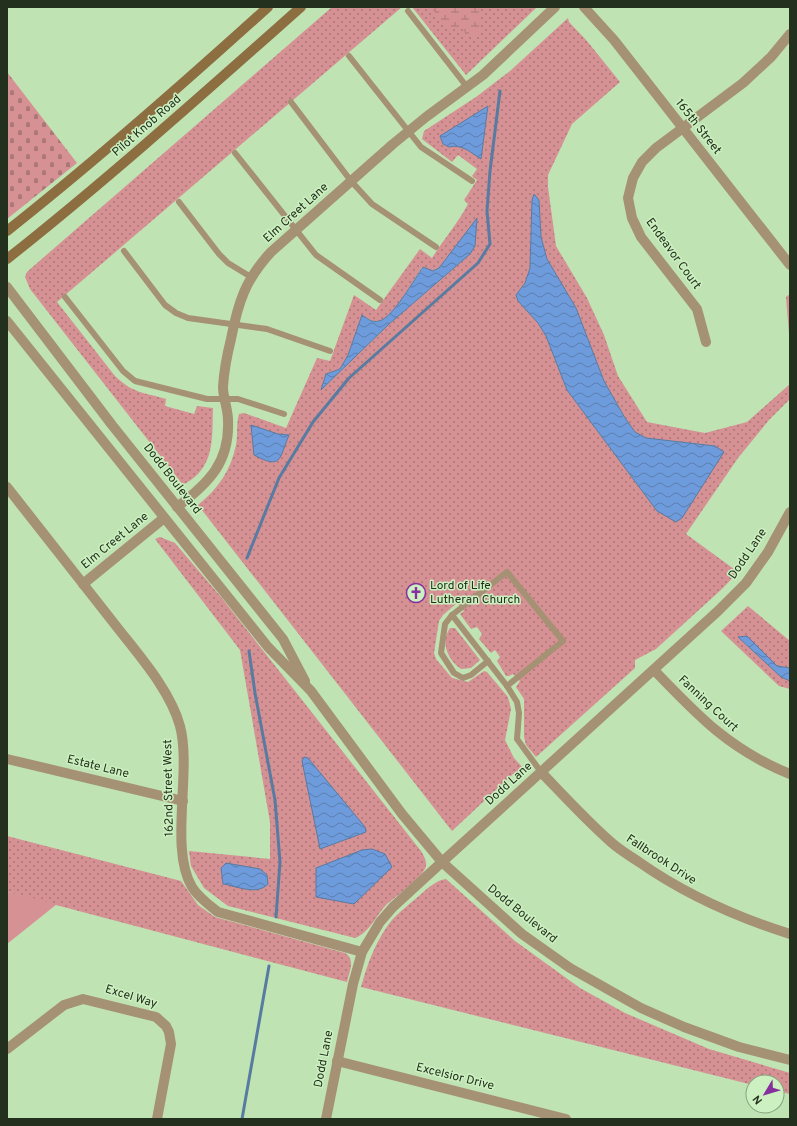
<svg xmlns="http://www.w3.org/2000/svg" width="797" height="1126" font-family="Overpass,sans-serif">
<defs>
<pattern id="grass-dots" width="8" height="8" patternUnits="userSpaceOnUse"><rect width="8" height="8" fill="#d59193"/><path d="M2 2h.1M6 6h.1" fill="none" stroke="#ac7777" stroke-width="1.8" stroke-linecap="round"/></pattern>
<pattern id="wetland-marsh" width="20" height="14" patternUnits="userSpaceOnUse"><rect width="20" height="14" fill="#d59193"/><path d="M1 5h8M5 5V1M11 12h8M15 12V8" fill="none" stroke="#ac7777"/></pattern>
<pattern id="cemetery-stones" width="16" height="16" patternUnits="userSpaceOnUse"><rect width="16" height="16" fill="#d59193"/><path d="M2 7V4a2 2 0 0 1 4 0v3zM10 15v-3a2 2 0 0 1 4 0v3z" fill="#ac7777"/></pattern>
<pattern id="water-waves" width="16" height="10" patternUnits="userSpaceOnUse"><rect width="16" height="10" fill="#6e9bdb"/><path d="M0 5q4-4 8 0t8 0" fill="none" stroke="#5a7fb1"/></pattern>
</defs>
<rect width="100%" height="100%" fill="#c0e3b3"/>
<!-- grass -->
<g fill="url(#grass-dots)" fill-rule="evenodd">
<path d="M332,7H402L57,302L115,376C134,394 143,392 166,399L165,406L194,414L197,406L213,408C212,430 215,456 198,474C194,478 188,482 183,485L30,289L25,277L27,272L36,264Z"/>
<path d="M412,7H537L466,75Z"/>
<path d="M568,18L569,22L587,41L620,82L572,124L548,175V187L556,246L587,298L604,335L618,376L647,422L705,433L747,422L790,384V399L769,420L738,458L686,534L738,572L723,588L656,649L635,660V668L536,757L526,745L524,737V699L516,687L520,681L513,674L509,676H506L497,661L500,657L495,650L491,653L479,639L482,634L477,627L471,629L460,614L464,611L457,603L443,615L439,621L434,653L436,659L452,678L468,682L484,671L487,672L508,697L511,709L505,740L514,758L524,769L513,774L452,831L198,505C218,489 231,470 236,445C238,435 236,425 239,414L244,413L286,428L317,358L330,361L354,295L376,310L420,249L432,258C444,239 458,223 468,204L464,200L477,180L472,176L477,169L458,155L452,162L422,139L424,131L476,97L510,71ZM488,107L481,158C470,151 462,144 449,147L443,144ZM534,195L539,201L541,237L547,259L576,308L604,381L625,418L635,432L646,438L715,446L657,511L567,390L546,336L538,323L518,301L516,295L525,283L530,268L532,200ZM477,219L470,254L388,325L322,389L326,374L340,369L348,355L362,315C368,318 372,323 379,321C392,319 415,278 422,267L433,271L439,268Z"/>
<path d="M790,294V346L786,297Z"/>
<path d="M160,537L175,543L221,597L421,851C423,855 427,860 426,866C424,876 395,897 386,905C376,916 369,933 355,938L228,906L204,888L191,866L189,851L270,859V822L240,650L155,539Z"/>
<path d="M748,606L790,641V668L777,666L747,636L739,638L781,677L790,681V689L779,686L721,631Z"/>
<path d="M450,628H455L480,660L471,668L461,669C448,660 440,643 450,628Z"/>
<path d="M7,836L181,881L198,905L215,917L345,953C356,960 349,972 347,982L7,892Z"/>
<path d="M446,879L515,941L580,988L625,1013L709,1049L790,1073V1094L777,1091V1082H753V1085L361,987C368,962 376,940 392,920C400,911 411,903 420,895C427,889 436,880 446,879Z"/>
</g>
<!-- wetland -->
<path fill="url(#wetland-marsh)" d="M431,7H481V31L475,36L466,35L463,29L447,27Z"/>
<!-- cemetery -->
<path fill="url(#cemetery-stones)" d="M7,72L77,163L7,219Z"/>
<!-- park -->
<path fill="#d59193" d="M7,892L57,904L7,944Z"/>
<!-- water -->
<g fill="url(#water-waves)" stroke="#587ba2">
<path d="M488,106L481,159C470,152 462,144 449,147L443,144L440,136Z"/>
<path d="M534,194L539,200L541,237L547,259L576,308L604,381L625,418L635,432L646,438L715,446L724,452L682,518L676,522L657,511L567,390L546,336L538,323L518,301L516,295L525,283L530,268L532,200Z"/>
<path d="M477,218L475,246L470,254L388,325L321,390L326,374L340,369L348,355L362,315C368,319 372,323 379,321C392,319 415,278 423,267L433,271L439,268Z"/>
<path d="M251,425L278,434L289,435C279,459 282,470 254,455Z"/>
<path d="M747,636L777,666L790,668V681L781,677L738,637Z"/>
<path d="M304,757L308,758L365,827L366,832L320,849L302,761Z"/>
<path d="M372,849L385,854L392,867L354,904L316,897V868L362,850Z"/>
<path d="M226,863L260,869L267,875L268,884C257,896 236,886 223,884L221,868Z"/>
</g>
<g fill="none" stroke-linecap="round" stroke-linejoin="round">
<!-- stream -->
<g stroke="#587ba2" stroke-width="3">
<path d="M247,558L279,478L313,422L349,378L478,263L490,244L487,211L490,171L500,91"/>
<path d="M249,651L255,693L275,800L280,862L276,917"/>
<path d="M242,1119L269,966"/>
</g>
<!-- service -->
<g stroke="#a59173" stroke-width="6">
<path d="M408,11L467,87"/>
<path d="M349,56L421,147L472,181"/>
<path d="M291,102L351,181L372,204L436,247"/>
<path d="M235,153L316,255L380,300"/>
<path d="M179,202L219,254L228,263L251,277"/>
<path d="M124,251L165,305L176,313L188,318L267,329L330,351"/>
<path d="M65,297L123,371L135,381L207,399H238L284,414"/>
<path d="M452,615L507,686L517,702L519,713L517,739L541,772"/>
<path d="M488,661L471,675L463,678L454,673L441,653L445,624L452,615L507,572L563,641L507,686"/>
</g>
<!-- minor -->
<g stroke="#a59173" stroke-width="10">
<path d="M584,7L614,40L790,265"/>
<path d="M706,342L697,309L641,237L632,218L628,198L633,178L642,162L656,148L743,83L771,57L790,34"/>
<path d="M7,487C42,532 78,577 113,622C136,652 170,689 180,726C192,771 169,849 192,887C198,897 209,905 218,912L362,952"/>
<path d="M177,507C209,483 230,462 228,420C228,409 223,398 223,387C224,370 227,355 231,339C238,303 245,280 271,252L393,144L426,117L483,75L555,7"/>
<path d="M83,584L164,518"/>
<path d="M654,670C698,716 730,750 790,774"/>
<path d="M7,759L183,801"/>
<path d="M541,772C564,796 587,821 612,843C620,850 630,856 639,862C686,895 736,917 790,934"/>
<path d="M7,1049L64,1005L83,999L156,1017L166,1026L169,1032L171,1044L157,1119"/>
<path d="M337,1061L566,1119"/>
<path d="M326,1119L353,984L362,952L380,922L393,907L442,862L718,611L746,583L768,552L790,512"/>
</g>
<!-- tertiary -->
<g stroke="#a59173" stroke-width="10">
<path d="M7,287L112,425L283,639L305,681"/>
<path d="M7,321L268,647L311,691L402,814L442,862L522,934L570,968L641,1008L684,1027L739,1047L790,1060"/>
</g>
<!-- secondary -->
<g stroke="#8c6e40" stroke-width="10">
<path d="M7,231C97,160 183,84 268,7"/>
<path d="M7,259C108,179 204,93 301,7"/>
</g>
</g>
<!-- icons -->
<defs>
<g id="church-ring" transform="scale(1)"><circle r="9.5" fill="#ccf0c0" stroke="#85309e" stroke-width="1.5"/><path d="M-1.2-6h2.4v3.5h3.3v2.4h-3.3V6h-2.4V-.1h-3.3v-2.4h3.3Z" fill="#85309e"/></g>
</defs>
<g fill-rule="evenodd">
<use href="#church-ring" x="416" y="593"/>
</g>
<g text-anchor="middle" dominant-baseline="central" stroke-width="3" stroke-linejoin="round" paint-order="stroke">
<!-- street labels -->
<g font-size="12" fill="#23301e" stroke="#ccf0c0">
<text transform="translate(147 126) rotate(-41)">Pilot Knob Road</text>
<text transform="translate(698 127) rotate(52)">165th Street</text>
<text transform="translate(296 213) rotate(-42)">Elm Creet Lane</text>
<text transform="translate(673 254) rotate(54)">Endeavor Court</text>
<text transform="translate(172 479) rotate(52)">Dodd Boulevard</text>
<text transform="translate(115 541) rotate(-39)">Elm Creet Lane</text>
<text transform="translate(748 554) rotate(-56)">Dodd Lane</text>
<text transform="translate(708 704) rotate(43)">Fanning Court</text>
<text transform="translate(98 767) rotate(14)">Estate Lane</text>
<text transform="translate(509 784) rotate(-42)">Dodd Lane</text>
<text transform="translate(169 788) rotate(-91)">162nd Street West</text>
<text transform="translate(661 860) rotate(33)">Fallbrook Drive</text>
<text transform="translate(522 914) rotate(39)">Dodd Boulevard</text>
<text transform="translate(131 997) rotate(17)">Excel Way</text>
<text transform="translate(324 1059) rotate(-79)">Dodd Lane</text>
<text transform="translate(455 1077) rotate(14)">Excelsior Drive</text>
</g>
<!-- poi labels -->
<g font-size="12" fill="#23301e" stroke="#ccf0c0" text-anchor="start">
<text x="430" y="586">Lord of Life<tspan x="430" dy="14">Lutheran Church</tspan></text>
</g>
</g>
<!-- border -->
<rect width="797" height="1126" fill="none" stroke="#23301e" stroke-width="16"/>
<!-- north arrow -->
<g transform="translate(765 1094) rotate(232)"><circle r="19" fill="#ccf0c0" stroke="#88a37f"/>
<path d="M0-3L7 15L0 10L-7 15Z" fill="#85309e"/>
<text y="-6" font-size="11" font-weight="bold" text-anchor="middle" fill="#23301e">N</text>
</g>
</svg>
